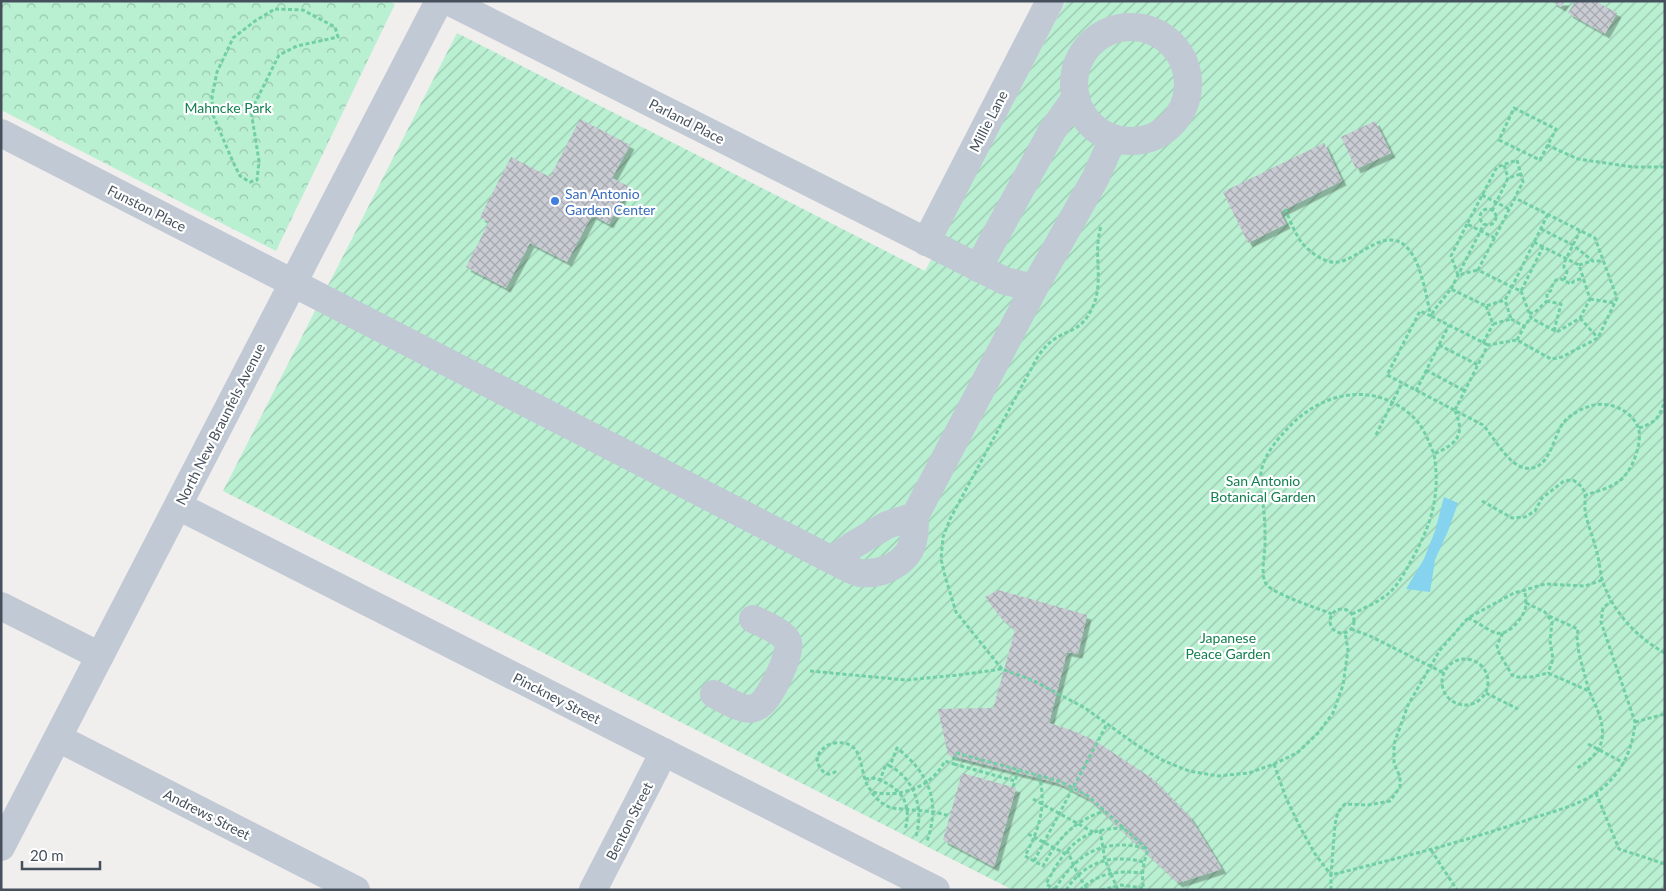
<svg xmlns="http://www.w3.org/2000/svg" width="1666" height="891" font-family="Lato,sans-serif">
<defs>
<pattern id="forest-crowns" width="20" height="18" patternUnits="userSpaceOnUse" patternTransform="scale(1.25)"><rect width="20" height="18" fill="#baf0d2"/><path d="M2 6a3 3 0 1 1 6 0M12 15a3 3 0 1 1 6 0" fill="none" stroke="#99c5ae"/></pattern>
<pattern id="garden-furrows" width="10" height="10" patternUnits="userSpaceOnUse" patternTransform="scale(1.25)"><rect width="10" height="10" fill="#baf0d2"/><path d="M-1 1l2-2M0 10L10 0M9 11l2-2" fill="none" stroke="#99c5ae"/></pattern>
<pattern id="building-cross-hatch" width="8" height="8" patternUnits="userSpaceOnUse" patternTransform="scale(1.25)"><rect width="8" height="8" fill="#caccd4"/><path d="M0 0l8 8M0 8l8-8" fill="none" stroke="#a6a8af"/></pattern>
<filter id="shadow"><feDropShadow dx="4.5" dy="4.5" stdDeviation="0" flood-color="#0004"/></filter>
</defs>
<rect width="100%" height="100%" fill="#f1eeee"/>
<!-- forest -->
<path fill="url(#forest-crowns)" d="M1,1H388L395,4L276,251L1,110Z"/>
<!-- garden -->
<path fill="url(#garden-furrows)" d="M1066,1H1665V890H1013L223,491L457,33L925,271Z"/>
<!-- water -->
<path fill="#86d3ef" d="M1444,497L1458,503L1448,531L1435,560L1430,592L1406,589L1424,559L1435,531Z"/>
<!-- building -->
<g fill="url(#building-cross-hatch)" filter="url(#shadow)">
<path d="M1551,1H1565L1561,7Z"/>
<path d="M1575,1H1595L1617,13L1605,34L1568,13Z"/>
<path d="M580,119L630,145L612,178L628,186L609,224L592,215L567,262L530,243L506,288L466,267L489,222L480,217L511,157L550,177Z"/>
<path d="M1375,121L1391,153L1356,169L1341,137Z"/>
<path d="M1324,143L1342,181L1280,212L1286,224L1248,243L1223,192Z"/>
<path d="M998,590L1087,615L1078,654L1067,652L1049,723L1074,731L1097,742L1153,779L1190,817L1222,869L1178,883L1087,798L1058,783L948,755L938,709L989,708L993,709L1015,630L1001,618L985,597Z"/>
<path d="M962,773L1016,788L994,867L943,840Z"/>
</g>
<g fill="none" stroke-linecap="round" stroke-linejoin="round">
<!-- path -->
<g stroke="#71cfa6" stroke-width="3" stroke-dasharray="4 2.5" stroke-linecap="butt">
<path d="M275,9L303,10L335,27L338,37L297,46L279,55L251,111L259,161L257,180L250,182L240,176L233,162L213,115L212,96L217,72L233,38L255,21Z"/>
<path d="M1514,108L1556,129L1540,160L1499,140Z"/>
<path d="M1547,145L1578,159L1633,167H1665"/>
<path d="M1504,165L1508,178"/>
<path d="M1482,195L1509,209"/>
<path d="M1285,209C1290,220 1295,234 1302,243C1311,253 1325,264 1338,262C1360,259 1388,222 1410,251C1422,267 1426,296 1431,316"/>
<circle cx="1488" cy="217" r="8"/>
<path d="M1492,211L1508,178L1521,174"/>
<path d="M1467,224L1451,256L1458,275L1478,270"/>
<path d="M1541,229L1573,245L1593,261H1603"/>
<path d="M1495,238L1467,224L1497,167L1517,160L1523,182L1515,197"/>
<path d="M1534,242L1543,247"/>
<path d="M1579,265L1592,261"/>
<path d="M1564,280L1567,272L1564,268V263L1580,231"/>
<path d="M1451,289L1484,224"/>
<path d="M1521,291L1531,318L1557,332L1580,318L1590,299L1579,265L1543,247L1521,291L1512,287L1548,214"/>
<path d="M1590,299L1615,303"/>
<path d="M1486,306L1493,324L1511,319L1505,300"/>
<path d="M1529,313H1534L1547,301"/>
<path d="M1431,316L1420,311L1387,375L1483,425C1494,437 1508,465 1525,468C1551,472 1553,434 1564,422C1571,414 1581,409 1590,406C1608,400 1631,410 1638,427C1643,439 1634,465 1626,474C1617,487 1600,490 1586,495"/>
<path d="M1580,318L1598,338"/>
<path d="M1511,319L1524,326"/>
<path d="M1554,331L1561,304L1547,301V293L1552,290V286L1556,280L1561,279L1571,284L1574,281L1583,278"/>
<path d="M1517,340L1525,325L1531,318"/>
<path d="M1483,343L1493,324"/>
<path d="M1439,345L1478,365"/>
<path d="M1426,370L1465,391"/>
<path d="M1416,391L1449,325"/>
<path d="M1455,410L1488,345L1517,340L1551,359L1562,357L1598,338L1617,298L1595,238L1515,198L1478,270L1512,287L1505,300L1486,306L1451,289L1435,309L1431,316L1488,345"/>
<path d="M1639,428C1657,422 1659,418 1665,400"/>
<path d="M1376,435L1402,383"/>
<path d="M1482,501L1512,518L1525,517L1535,511L1542,498L1564,481L1573,480C1592,492 1582,499 1586,516C1589,528 1594,540 1597,553C1599,561 1600,570 1602,579C1611,610 1637,638 1665,653"/>
<path d="M1602,580L1585,586L1545,584L1525,590L1514,593L1468,618L1440,650L1408,705L1394,744V763L1400,777V787L1390,801L1368,805L1345,804L1338,812L1335,824L1331,875C1399,858 1467,841 1533,818C1555,811 1580,805 1599,791C1621,774 1633,750 1635,722L1601,622L1603,608L1611,601"/>
<path d="M1526,603L1545,612L1552,622L1550,641L1553,659L1548,673"/>
<circle cx="1342" cy="621" r="12"/>
<path d="M1332,614C1317,608 1276,595 1267,585C1259,576 1266,552 1265,540C1265,531 1265,522 1264,513C1263,499 1258,482 1262,468C1266,452 1278,439 1289,427C1322,392 1373,381 1411,415C1423,425 1428,440 1434,454C1456,444 1466,436 1455,411"/>
<path d="M1352,614C1364,608 1379,602 1389,593C1398,585 1405,572 1411,561C1431,526 1441,495 1434,454"/>
<path d="M1549,616L1578,629L1577,637L1579,654L1589,691"/>
<path d="M1468,618C1476,621 1489,631 1496,633C1508,636 1521,620 1525,610C1527,603 1525,596 1525,590"/>
<path d="M1351,629L1370,636L1444,673"/>
<path d="M1503,633L1497,645L1498,651L1512,675L1517,677H1531L1548,673L1589,691C1604,722 1614,748 1577,768"/>
<circle cx="1465" cy="682" r="23"/>
<path d="M1002,669L956,612L945,576L941,559L943,537L950,519L1037,358C1042,350 1048,343 1056,338C1066,332 1078,329 1085,320C1109,288 1091,260 1101,226"/>
<path d="M810,671L906,680L959,675L1002,669L1032,680L1085,708L1138,746L1164,761L1189,771L1218,776L1249,773L1274,764L1297,753L1319,732L1333,713L1343,685L1348,650L1345,632"/>
<path d="M1486,693L1518,709"/>
<path d="M1635,722L1665,714"/>
<path d="M1588,744L1624,763"/>
<path d="M954,764L1015,781L1018,770"/>
<path d="M1274,764L1286,798L1301,829L1315,854L1331,875V890"/>
<path d="M890,766L886,764L880,780C903,790 912,805 905,830"/>
<path d="M836,771C826,780 817,767 817,757C821,749 827,744 835,743C863,740 859,765 866,782C867,786 870,789 872,792C900,798 931,788 945,761L954,764L957,753L1059,781L1073,788L1088,796L1148,850C1143,863 1141,876 1144,890"/>
<path d="M1039,775C1047,807 1039,829 1025,856L1043,866C1059,837 1073,822 1104,811"/>
<path d="M865,779L874,778L880,780"/>
<path d="M1013,787L1015,781"/>
<path d="M872,793L880,802L891,808L935,812L950,816"/>
<path d="M1596,793L1619,849L1665,864"/>
<path d="M1033,799L1093,832"/>
<path d="M1100,830L1105,860L1118,890"/>
<path d="M1028,834L1064,853"/>
<path d="M916,836C924,808 915,780 890,766L897,748C929,773 941,802 927,841"/>
<path d="M1067,850L1078,875L1088,890"/>
<path d="M1431,850L1457,890"/>
<path d="M1034,861L1107,724"/>
<path d="M1055,889C1077,853 1103,838 1145,848"/>
<path d="M1056,890L1046,884C1065,848 1080,828 1124,828"/>
<path d="M1066,890C1085,861 1112,854 1144,862"/>
<path d="M1080,890C1098,873 1118,870 1142,873"/>
<path d="M1101,890L1121,885L1143,888"/>
</g>
<!-- minor -->
<g stroke="#c1c9d4" stroke-width="28">
<path d="M448,1L1005,281L1034,288"/>
<circle cx="1131" cy="84" r="57"/>
<path d="M1,133L832,560C840,564 851,571 860,573C877,575 897,568 908,553C915,543 915,528 915,516L1034,288L1096,177L1113,138"/>
<path d="M926,242L1050,1"/>
<path d="M978,268L1052,131L1076,97"/>
<path d="M178,506L936,890"/>
<path d="M832,560L855,544L887,525L915,516"/>
<path d="M1,606L100,656"/>
<path d="M714,694C723,699 740,709 750,709C753,709 759,706 761,704C770,697 792,654 788,642C785,633 762,623 753,619"/>
<path d="M58,738L356,890"/>
<path d="M1,847L439,1"/>
<path d="M593,890L664,752"/>
</g>
</g>
<!-- markers -->
<circle fill="#3f7fe0" stroke="#fff" stroke-width="2" cx="555" cy="201" r="5"/>
<g text-anchor="middle" dominant-baseline="central" stroke-width="4.5" stroke-linejoin="round" paint-order="stroke">
<!-- park labels -->
<g font-size="14" fill="#138050" stroke="#fff">
<text x="228" y="107">Mahncke Park</text>
<text x="1263" y="480">San Antonio<tspan x="1263" dy="16">Botanical Garden</tspan></text>
<text x="1228" y="637">Japanese<tspan x="1228" dy="16">Peace Garden</tspan></text>
</g>
<!-- street labels -->
<g font-size="14" fill="#45505c" stroke="#fff">
<text transform="translate(687 121) rotate(27)">Parland Place</text>
<text transform="translate(988 121) rotate(-63)">Millie Lane</text>
<text transform="translate(147 208) rotate(27)">Funston Place</text>
<text transform="translate(220 424) rotate(-63)">North New Braunfels Avenue</text>
<text transform="translate(557 698) rotate(27)">Pinckney Street</text>
<text transform="translate(207 814) rotate(27)">Andrews Street</text>
<text transform="translate(629 821) rotate(-63)">Benton Street</text>
</g>
<!-- shop labels -->
<g font-size="14" fill="#366cbe" stroke="#fff" text-anchor="start">
<text x="565" y="193">San Antonio<tspan x="565" dy="16">Garden Center</tspan></text>
</g>
</g>
<!-- border -->
<rect width="1666" height="891" fill="none" stroke="#45505c" stroke-width="5"/>
<!-- scale -->
<path d="M22 861v8h78v-8" fill="none" stroke="#45505c" stroke-width="2.5"/>
<text x="30" y="861" font-size="15" fill="#45505c" stroke="#ffffff" stroke-width="4" paint-order="stroke">20 m</text>
</svg>
